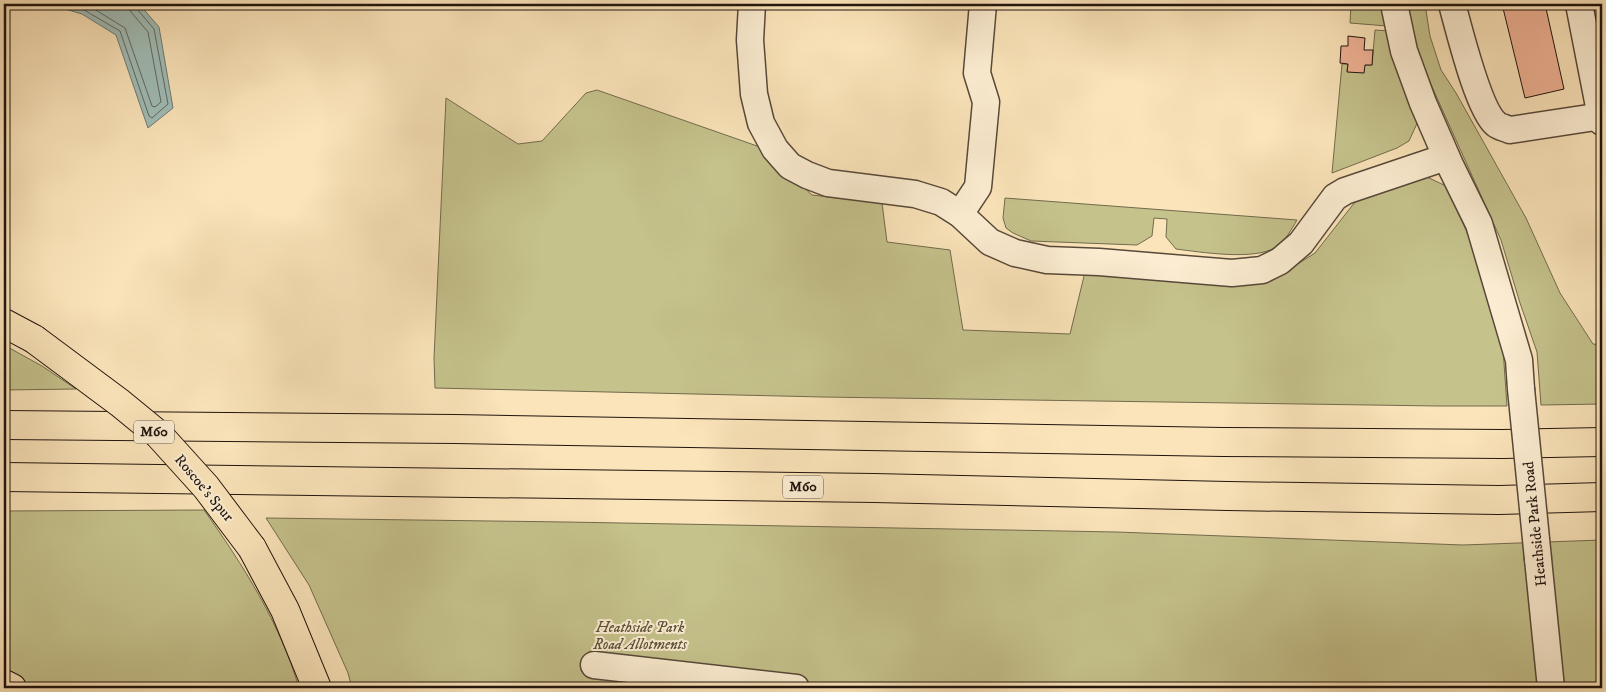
<svg xmlns="http://www.w3.org/2000/svg" width="1606" height="692" font-family="'IM FELL DW Pica',serif">
<rect width="100%" height="100%" fill="#fbe4ba"/>
<filter id="stains"><feTurbulence type="fractalNoise" baseFrequency=".004" numOctaves="4"/><feColorMatrix values="0 0 0 0 .2 0 0 0 0 .09 0 0 0 0 .02 0 0 0 .5 -.17"/></filter>
<radialGradient id="worn" r=".72"><stop offset=".6" stop-color="#630" stop-opacity="0"/><stop offset="1" stop-color="#630" stop-opacity=".3"/></radialGradient>
<!-- green -->
<g fill="#c5c28c" stroke="#726b4d">
<path d="M1351,4H1383L1387,26L1350,23Z"/>
<path d="M1407,4H1425L1430,36L1441,70L1456,93L1526,218L1560,293L1593,344L1602,345V404L1541,405L1537,352L1520,303L1501,240L1424,69L1413,34Z"/>
<path d="M1375,30L1390,31L1419,119L1409,141L1397,148L1332,173L1342,64H1348L1347,71L1365,65H1372Z"/>
<path d="M597,90L760,147L812,195L882,203L887,242L950,250L963,330L1070,334L1085,272L1234,284L1271,281L1315,253L1355,202L1393,185L1427,177L1446,186L1466,230L1492,296L1502,335L1507,406H1438L823,397L435,388L434,358L446,98L518,144L542,141L586,93Z"/>
<path d="M1005,198L1297,220C1291,230 1286,240 1276,247C1255,261 1200,252 1176,249L1166,237L1167,219L1154,218L1152,236L1137,245L1031,241L1013,233L1006,228L1003,218Z"/>
<path d="M4,345L42,366L76,389L4,390Z"/>
<path d="M204,510C243,565 280,623 299,688H35L4,669V511Z"/>
<path d="M266,518L566,522L1117,532L1463,545L1602,540V688H352L348,673L309,585Z"/>
</g>
<!-- water -->
<path fill="#a0bdb7" stroke="#6d7973" d="M54,4H139L159,27L173,108L148,128L116,35L82,14L55,6Z"/>
<g fill="none" stroke-linecap="round" stroke-linejoin="round">
<!-- shore -->
<g stroke="#606862" stroke-width="1">
<path d="M64,4L84,10L120,31L149,116L152,118L168,104L154,29L137,9L136,4"/>
<path d="M86,4L125,28L152,106L155,107L161,102L148,32L131,12L129,4"/>
</g>
</g>
<!-- building -->
<g fill="#efb294" stroke="#20140e">
<path d="M1502,4H1545L1564,89L1525,98Z"/>
<path d="M1348,36L1365,38L1364,50H1373L1372,65H1365L1364,73L1347,72L1348,64L1340,63L1341,46H1348Z"/>
</g>
<g fill="none" stroke-linecap="round" stroke-linejoin="round">
<!-- minor casing -->
<g stroke="#574839" stroke-width="29">
<g id="minor">
<path d="M752,4L750,40L754,94L761,123L775,149L790,166L807,175L828,183L915,194L941,202L960,214L990,242L1015,253L1047,260L1099,262L1232,273L1262,270L1280,261L1301,243L1335,197L1345,191L1446,157"/>
<path d="M1394,4L1404,51L1423,103L1450,165L1479,224L1519,360L1521,389"/>
<path d="M1452,4C1459,29 1478,109 1496,124C1499,127 1506,128 1510,130L1602,116"/>
<path d="M1579,4L1602,122"/>
<path d="M960,214L978,187L986,102L977,73L983,4"/>
<path d="M1538,559L1551,688"/>
<path d="M594,665L796,688"/>
</g>
</g>
<!-- highway casing -->
<g stroke="#20140e" stroke-width="30">
<g id="highway">
<path d="M4,323L34,339"/>
<path d="M4,425L455,429L1223,442L1503,444L1602,442"/>
<path d="M4,477L874,488L1228,496L1499,500L1602,497"/>
<path d="M252,548L285,610L317,688"/>
<path d="M4,684L12,688"/>
</g>
</g>
<!-- minor -->
<use href="#minor" stroke="#fcedd2" stroke-width="26"/>
<!-- highway -->
<use href="#highway" stroke="#fbe4ba" stroke-width="28"/>
<!-- minor-bridge casing -->
<g stroke="#574839" stroke-width="29" stroke-linecap="butt">
<path id="minor-bridge" d="M1521,389L1538,559"/>
</g>
<!-- highway-bridge casing -->
<g stroke="#20140e" stroke-width="30" stroke-linecap="butt">
<path id="highway-bridge" d="M34,339L120,403L159,435L206,487L252,548"/>
</g>
<!-- minor-bridge -->
<use href="#minor-bridge" stroke="#fcedd2" stroke-width="26"/>
<!-- highway-bridge -->
<use href="#highway-bridge" stroke="#fbe4ba" stroke-width="28"/>
</g>
<g text-anchor="middle" dominant-baseline="central" stroke-width="4" stroke-linejoin="round" paint-order="stroke">
<!-- shield labels -->
<g fill="#fcedd2" stroke="#625549" stroke-width="1">
<rect x="134" y="420.5" width="40" height="23" rx="4"/>
<rect x="783" y="475.5" width="40" height="23" rx="4"/>
</g>
<g font-size="14" font-weight="bold" fill="#20140e">
<text x="154" y="432">M60</text>
<text x="803" y="487">M60</text>
</g>
<!-- street labels -->
<g font-size="15" fill="#20140e" stroke="#fcedd2">
<text transform="translate(204 488) rotate(50)">Roscoe's Spur</text>
<text transform="translate(1535 524) rotate(-96)">Heathside Park Road</text>
</g>
<!-- park labels -->
<g font-size="15" font-style="italic" fill="#5a513a" stroke="#fcedd2">
<text x="640" y="627">Heathside Park<tspan x="640" dy="17">Road Allotments</tspan></text>
</g>
</g>
<!-- margin -->
<rect width="1606" height="692" fill="none" stroke="#fbe4ba" stroke-width="20"/>
<rect x="5" y="5" width="1596" height="682" fill="none" stroke="#20140e" stroke-width="2.5"/>
<rect x="10" y="10" width="1586" height="672" fill="none" stroke="#20140e"/>
<rect width="100%" height="100%" filter="url(#stains)"/>
<rect width="100%" height="100%" fill="url(#worn)"/>
</svg>
